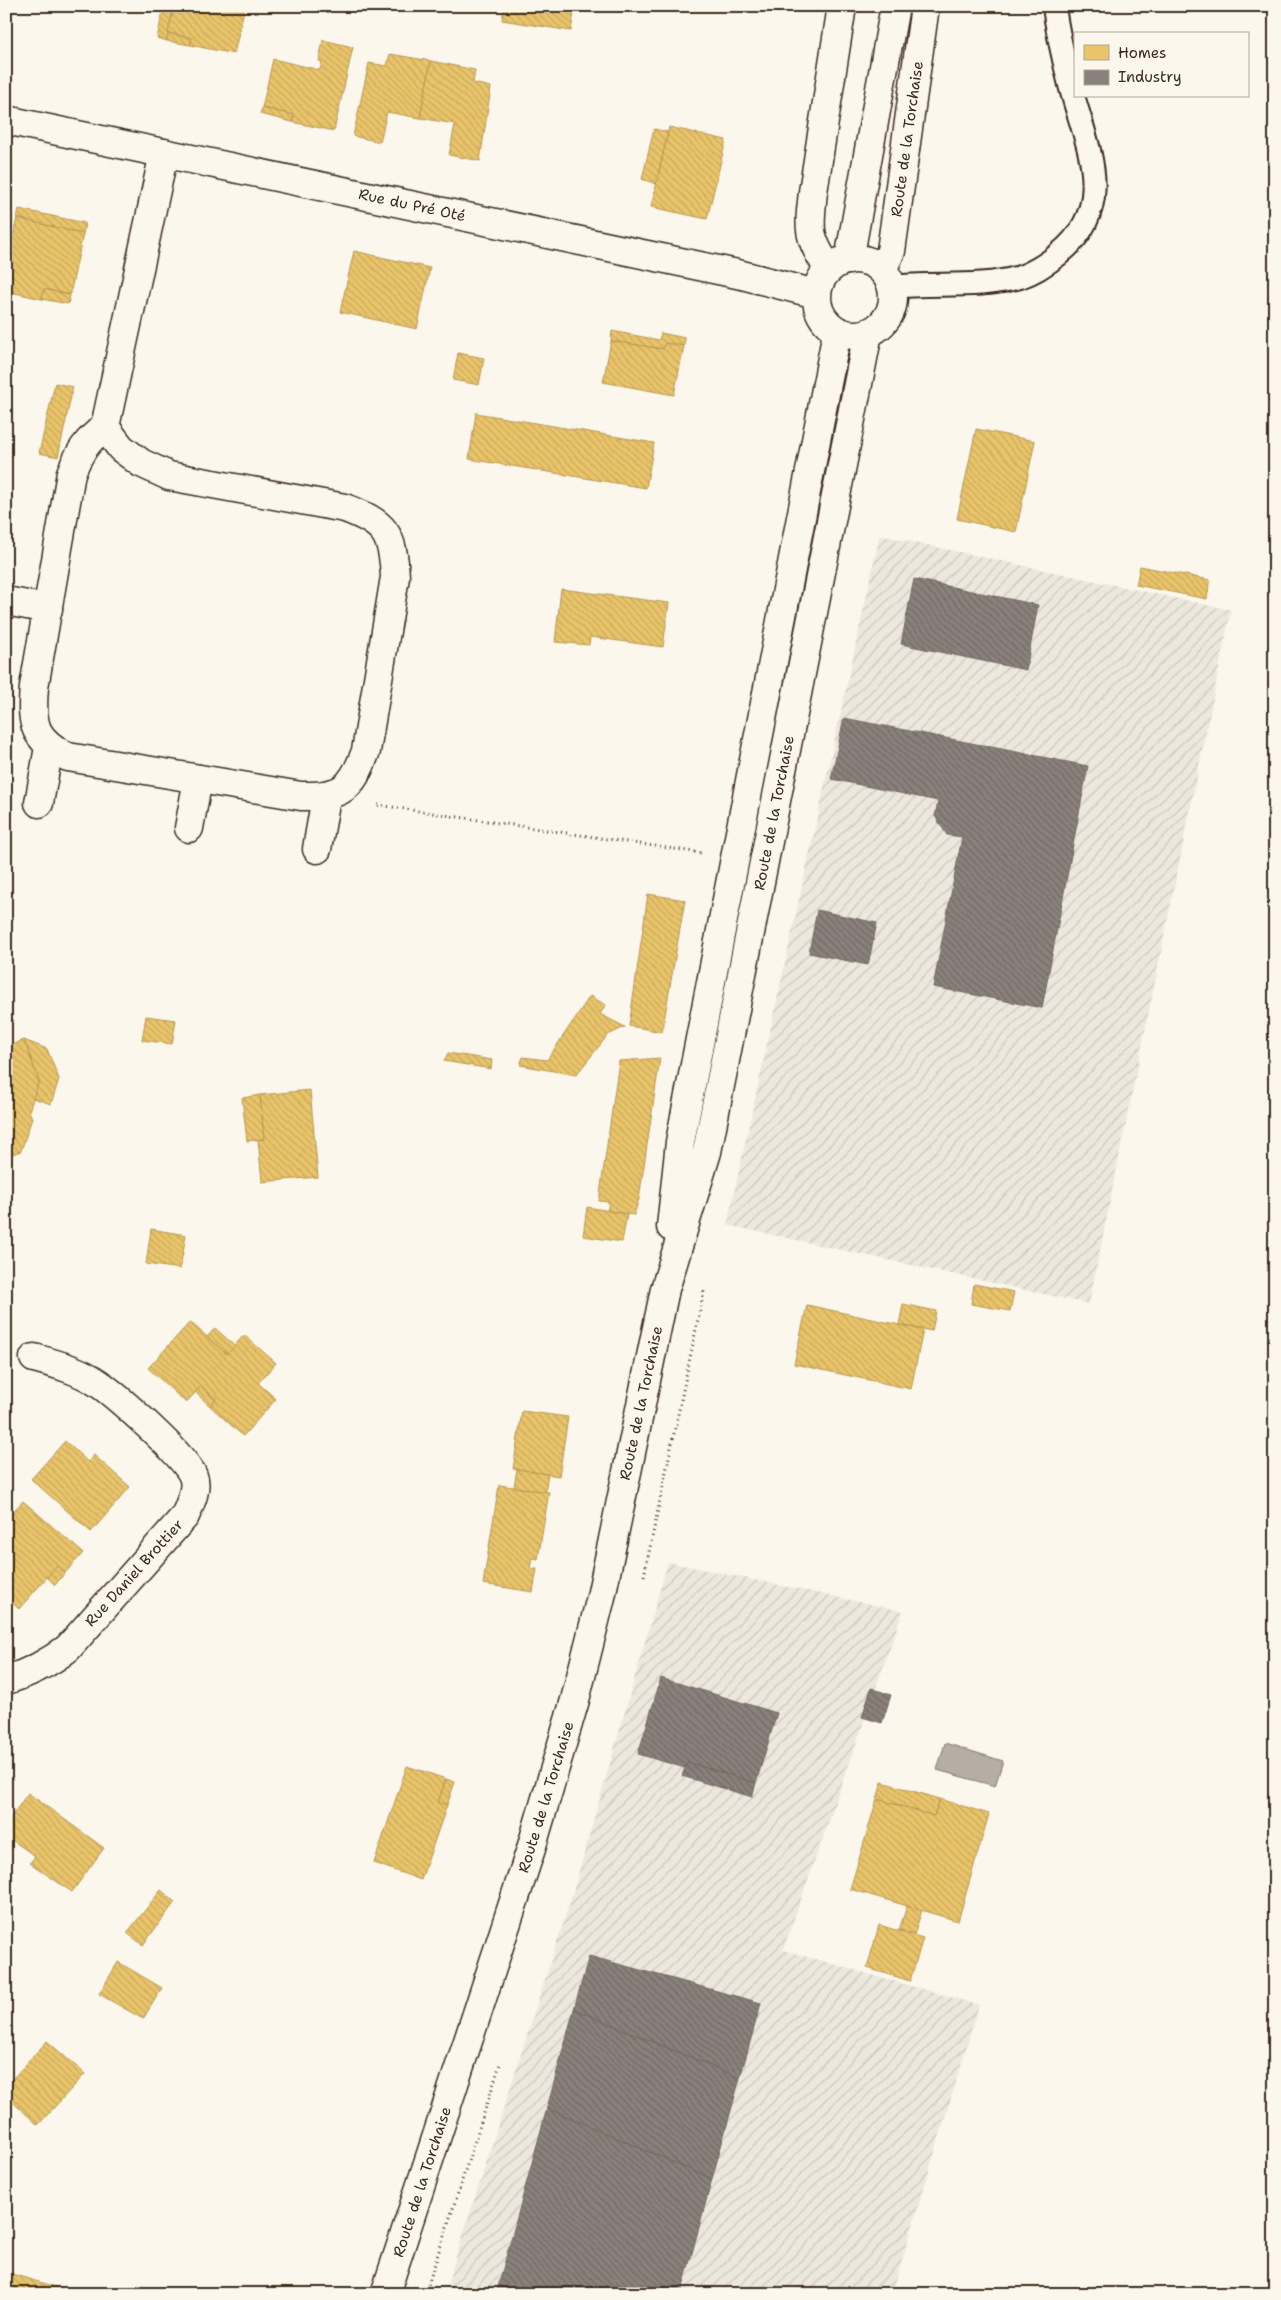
<svg xmlns="http://www.w3.org/2000/svg" width="1281" height="2300" font-family="'Shantell Sans',sans-serif">
<defs>
<pattern id="industrial-furrows" width="10" height="10" patternUnits="userSpaceOnUse" patternTransform="scale(1.25)"><rect width="10" height="10" fill="#ede8dd"/><path d="M-1 1l2-2M0 10L10 0M9 11l2-2" fill="none" stroke="#ccc7bd"/></pattern>
<pattern id="homes-back-hatch" width="6" height="6" patternUnits="userSpaceOnUse" patternTransform="scale(1.25)"><rect width="6" height="6" fill="#e9c46a"/><path d="M-1 5l2 2M0 0l6 6M5-1l2 2" fill="none" stroke="#c9a95b"/></pattern>
<pattern id="industry-back-hatch" width="6" height="6" patternUnits="userSpaceOnUse" patternTransform="scale(1.25)"><rect width="6" height="6" fill="#8a817c"/><path d="M-1 5l2 2M0 0l6 6M5-1l2 2" fill="none" stroke="#726a65"/></pattern>
</defs>
<rect width="100%" height="100%" fill="#fbf7ec"/>
<filter id="ink" filterUnits="userSpaceOnUse"><feTurbulence type="fractalNoise" baseFrequency=".02" numOctaves="2"/><feDisplacementMap in="SourceGraphic" scale="10" xChannelSelector="R" yChannelSelector="G"/><feConvolveMatrix kernelMatrix="1 2 1 2 8 2 1 2 1" color-interpolation-filters="sRGB"/></filter>
<g filter="url(#ink)">
<!-- industrial -->
<g fill="url(#industrial-furrows)">
<path d="M880,535L1231,610L1089,1304L727,1225Z"/>
<path d="M668,1562L903,1611L783,1950L979,2005L892,2294H444L573,1892Z"/>
</g>
<!-- water -->
<path fill="#b6aea2" stroke="#85796d" d="M945,1743L1003,1761L995,1786L937,1770Z"/>
<!-- homes -->
<g fill="url(#homes-back-hatch)" stroke="#b59653">
<path d="M164,6H174L167,41L157,38Z"/>
<path d="M174,6H245L234,54L190,45L192,38L168,33Z"/>
<path d="M504,6H575L571,31L502,20Z"/>
<path d="M168,33L192,38L190,45L167,41Z"/>
<path d="M323,40L353,47L334,131L292,122L294,115L262,108L273,59L320,70L322,62L319,61Z"/>
<path d="M390,54L431,61L420,118L387,112L380,142L353,136L369,63L387,66Z"/>
<path d="M431,61L475,70L473,83L491,87L480,161L449,155L455,124L420,118Z"/>
<path d="M262,108L294,115L292,122L260,114Z"/>
<path d="M669,127L726,140L707,219L651,207Z"/>
<path d="M654,129L668,132L656,184L642,179Z"/>
<path d="M19,209L85,223L83,234L17,218Z"/>
<path d="M17,218L83,234L70,295L44,289L42,299L6,291V265Z"/>
<path d="M354,251L430,268L417,329L340,312Z"/>
<path d="M44,289L70,295L68,304L42,299Z"/>
<path d="M612,331L659,340L661,333L685,338L684,346L665,343L663,349L611,341Z"/>
<path d="M611,341L663,349L665,343L684,346L674,395L603,382Z"/>
<path d="M458,353L484,358L479,385L453,380Z"/>
<path d="M55,383L73,387L58,457L39,453Z"/>
<path d="M476,413L654,443L646,488L469,459Z"/>
<path d="M976,429L1035,441L1016,532L957,519Z"/>
<path d="M1140,566L1210,580L1207,599L1136,585Z"/>
<path d="M561,589L669,603L663,647L590,637L589,645L555,642Z"/>
<path d="M648,894L685,900L662,1032L629,1026Z"/>
<path d="M590,996L606,1005L600,1014L625,1027L608,1035L576,1075L520,1065L523,1057L547,1060Z"/>
<path d="M146,1016L176,1020L172,1044L142,1040Z"/>
<path d="M24,1040L47,1049L59,1079L51,1104L33,1098L39,1081Z"/>
<path d="M24,1040L39,1081L29,1111L32,1118L21,1151L6,1156V1047Z"/>
<path d="M448,1053L492,1060L491,1069L444,1061Z"/>
<path d="M660,1058L639,1199L634,1215L607,1211L609,1202L599,1201L619,1061Z"/>
<path d="M310,1090L318,1177L262,1182L258,1139H264L260,1095Z"/>
<path d="M260,1095L264,1139L247,1141L242,1098Z"/>
<path d="M587,1207L627,1214L622,1242L583,1236Z"/>
<path d="M151,1229L186,1235L180,1269L146,1264Z"/>
<path d="M974,1284L1014,1292L1010,1311L971,1304Z"/>
<path d="M903,1304L936,1311L932,1331L899,1325Z"/>
<path d="M807,1305L923,1330L911,1389L794,1364Z"/>
<path d="M190,1322L227,1354L244,1335L276,1363L258,1383L276,1399L243,1436L210,1406L216,1399L201,1386L186,1403L148,1368Z"/>
<path d="M215,1328L235,1346L227,1354L207,1337Z"/>
<path d="M201,1386L216,1399L210,1406L195,1392Z"/>
<path d="M522,1411L568,1417L559,1476L513,1469Z"/>
<path d="M65,1441L88,1462L94,1455L130,1487L91,1532L31,1479Z"/>
<path d="M517,1469L548,1474L545,1492L514,1487Z"/>
<path d="M499,1485L549,1492L538,1559L532,1558L530,1568L537,1569L533,1592L483,1584Z"/>
<path d="M23,1501L83,1553L65,1573L57,1566L19,1609L6,1597V1533L10,1529L6,1526V1519Z"/>
<path d="M57,1566L65,1573L55,1585L47,1577Z"/>
<path d="M407,1766L446,1779L438,1802L447,1805L421,1880L374,1863Z"/>
<path d="M446,1779L455,1782L447,1805L438,1802Z"/>
<path d="M882,1782L940,1799L934,1816L877,1799Z"/>
<path d="M28,1793L104,1848L72,1892L30,1863L35,1856L6,1836V1824Z"/>
<path d="M877,1799L934,1816L940,1799L989,1814L958,1921L850,1889Z"/>
<path d="M161,1890L175,1902L143,1945L127,1933Z"/>
<path d="M907,1906L922,1910L914,1935L899,1930Z"/>
<path d="M879,1925L923,1938L910,1981L867,1968Z"/>
<path d="M118,1962L162,1988L143,2019L99,1994Z"/>
<path d="M47,2041L85,2074L38,2125L6,2096V2086Z"/>
<path d="M9,2273L59,2288L57,2294H6Z"/>
</g>
<!-- industry -->
<g fill="url(#industry-back-hatch)" stroke="#726760">
<path d="M914,579L1038,605L1026,670L901,644Z"/>
<path d="M844,718L1088,766L1042,1008L933,987L962,837L947,835L935,816L938,801L831,779Z"/>
<path d="M817,910L877,923L868,965L809,953Z"/>
<path d="M661,1678L777,1713L756,1783L687,1762L685,1768L638,1754Z"/>
<path d="M871,1688L891,1695L882,1723L862,1717Z"/>
<path d="M687,1762L756,1783L752,1797L682,1776Z"/>
<path d="M589,1956L761,2003L740,2078L574,2009Z"/>
<path d="M574,2009L740,2078L712,2179L547,2108Z"/>
<path d="M547,2108L712,2179L681,2294H496Z"/>
</g>
<g fill="none" stroke-linecap="round" stroke-linejoin="round">
<!-- lane casing -->
<g stroke="#3b2a1e" stroke-width="26">
<path id="lane" d="M892,287C934,282 978,289 1020,277C1035,272 1048,263 1059,254C1120,205 1085,143 1070,85C1064,60 1057,32 1054,6"/>
</g>
<!-- street casing -->
<g stroke="#3b2a1e" stroke-width="31">
<g id="street">
<path d="M6,120L742,275L816,294"/>
<path d="M829,269C807,237 809,229 813,192L842,6"/>
<path d="M105,427L121,448L141,463L169,476L345,508C385,523 393,533 395,577L366,751C352,789 342,797 301,796L68,757C33,739 31,724 34,687L71,473C79,453 87,440 105,427L164,153"/>
<path d="M6,601L48,609"/>
<path d="M39,803L49,747"/>
<path d="M189,828L198,779"/>
<path d="M317,849L326,797"/>
<path d="M6,1680C30,1673 49,1663 68,1648L185,1516C190,1504 198,1488 193,1476C186,1457 117,1396 98,1383C79,1370 56,1364 34,1358"/>
</g>
</g>
<!-- secondary casing -->
<g stroke="#3b2a1e" stroke-width="31">
<g id="secondary">
<circle cx="855" cy="297" r="38"/>
<path d="M849,260L895,6"/>
<path d="M882,270L891,251L925,6"/>
<path d="M671,1227L680,1142L837,332"/>
<path d="M385,2294L531,1849L575,1700L601,1597L665,1289L707,1152L868,333"/>
</g>
</g>
<!-- path -->
<g stroke="#3b2a1e" stroke-width="3" stroke-dasharray="1 4" stroke-linecap="butt">
<path d="M378,805L701,853"/>
<path d="M644,1576L704,1291"/>
<path d="M425,2294L500,2064"/>
</g>
<!-- lane -->
<use href="#lane" stroke="#fbf7ec" stroke-width="22"/>
<!-- street -->
<use href="#street" stroke="#fbf7ec" stroke-width="28"/>
<!-- secondary -->
<use href="#secondary" stroke="#fbf7ec" stroke-width="28"/>
</g>
</g>
<g text-anchor="middle" dominant-baseline="central" stroke-width="5" stroke-linejoin="round" paint-order="stroke">
<!-- street labels -->
<g font-size="15" fill="#3b2a1e" stroke="#fbf7ec">
<text transform="translate(907 139) rotate(-82)">Route de la Torchaise</text>
<text transform="translate(412 205) rotate(12)">Rue du Pré Oté</text>
<text transform="translate(774 813) rotate(-79)">Route de la Torchaise</text>
<text transform="translate(641 1403) rotate(-78)">Route de la Torchaise</text>
<text transform="translate(134 1573) rotate(-48)">Rue Daniel Brottier</text>
<text transform="translate(546 1797) rotate(-73)">Route de la Torchaise</text>
<text transform="translate(422 2182) rotate(-72)">Route de la Torchaise</text>
</g>
</g>
<!-- margin -->
<rect width="1281" height="2300" fill="none" stroke="#fbf7ec" stroke-width="25"/>
<rect x="12" y="12" width="1256" height="2275" fill="none" stroke="#3b2a1e" stroke-width="2" filter="url(#ink)"/>
<!-- legend -->
<rect x="1074" y="32" width="175" height="65" fill="#fbf7ec" stroke="#aea59a"/>
<rect x="1084" y="45" width="25" height="15" fill="#e9c46a" stroke="#aea59a"/>
<text x="1118" y="58" font-size="15" fill="#3b2a1e">Homes</text>
<rect x="1084" y="70" width="25" height="15" fill="#8a817c" stroke="#aea59a"/>
<text x="1118" y="82" font-size="15" fill="#3b2a1e">Industry</text>
</svg>
